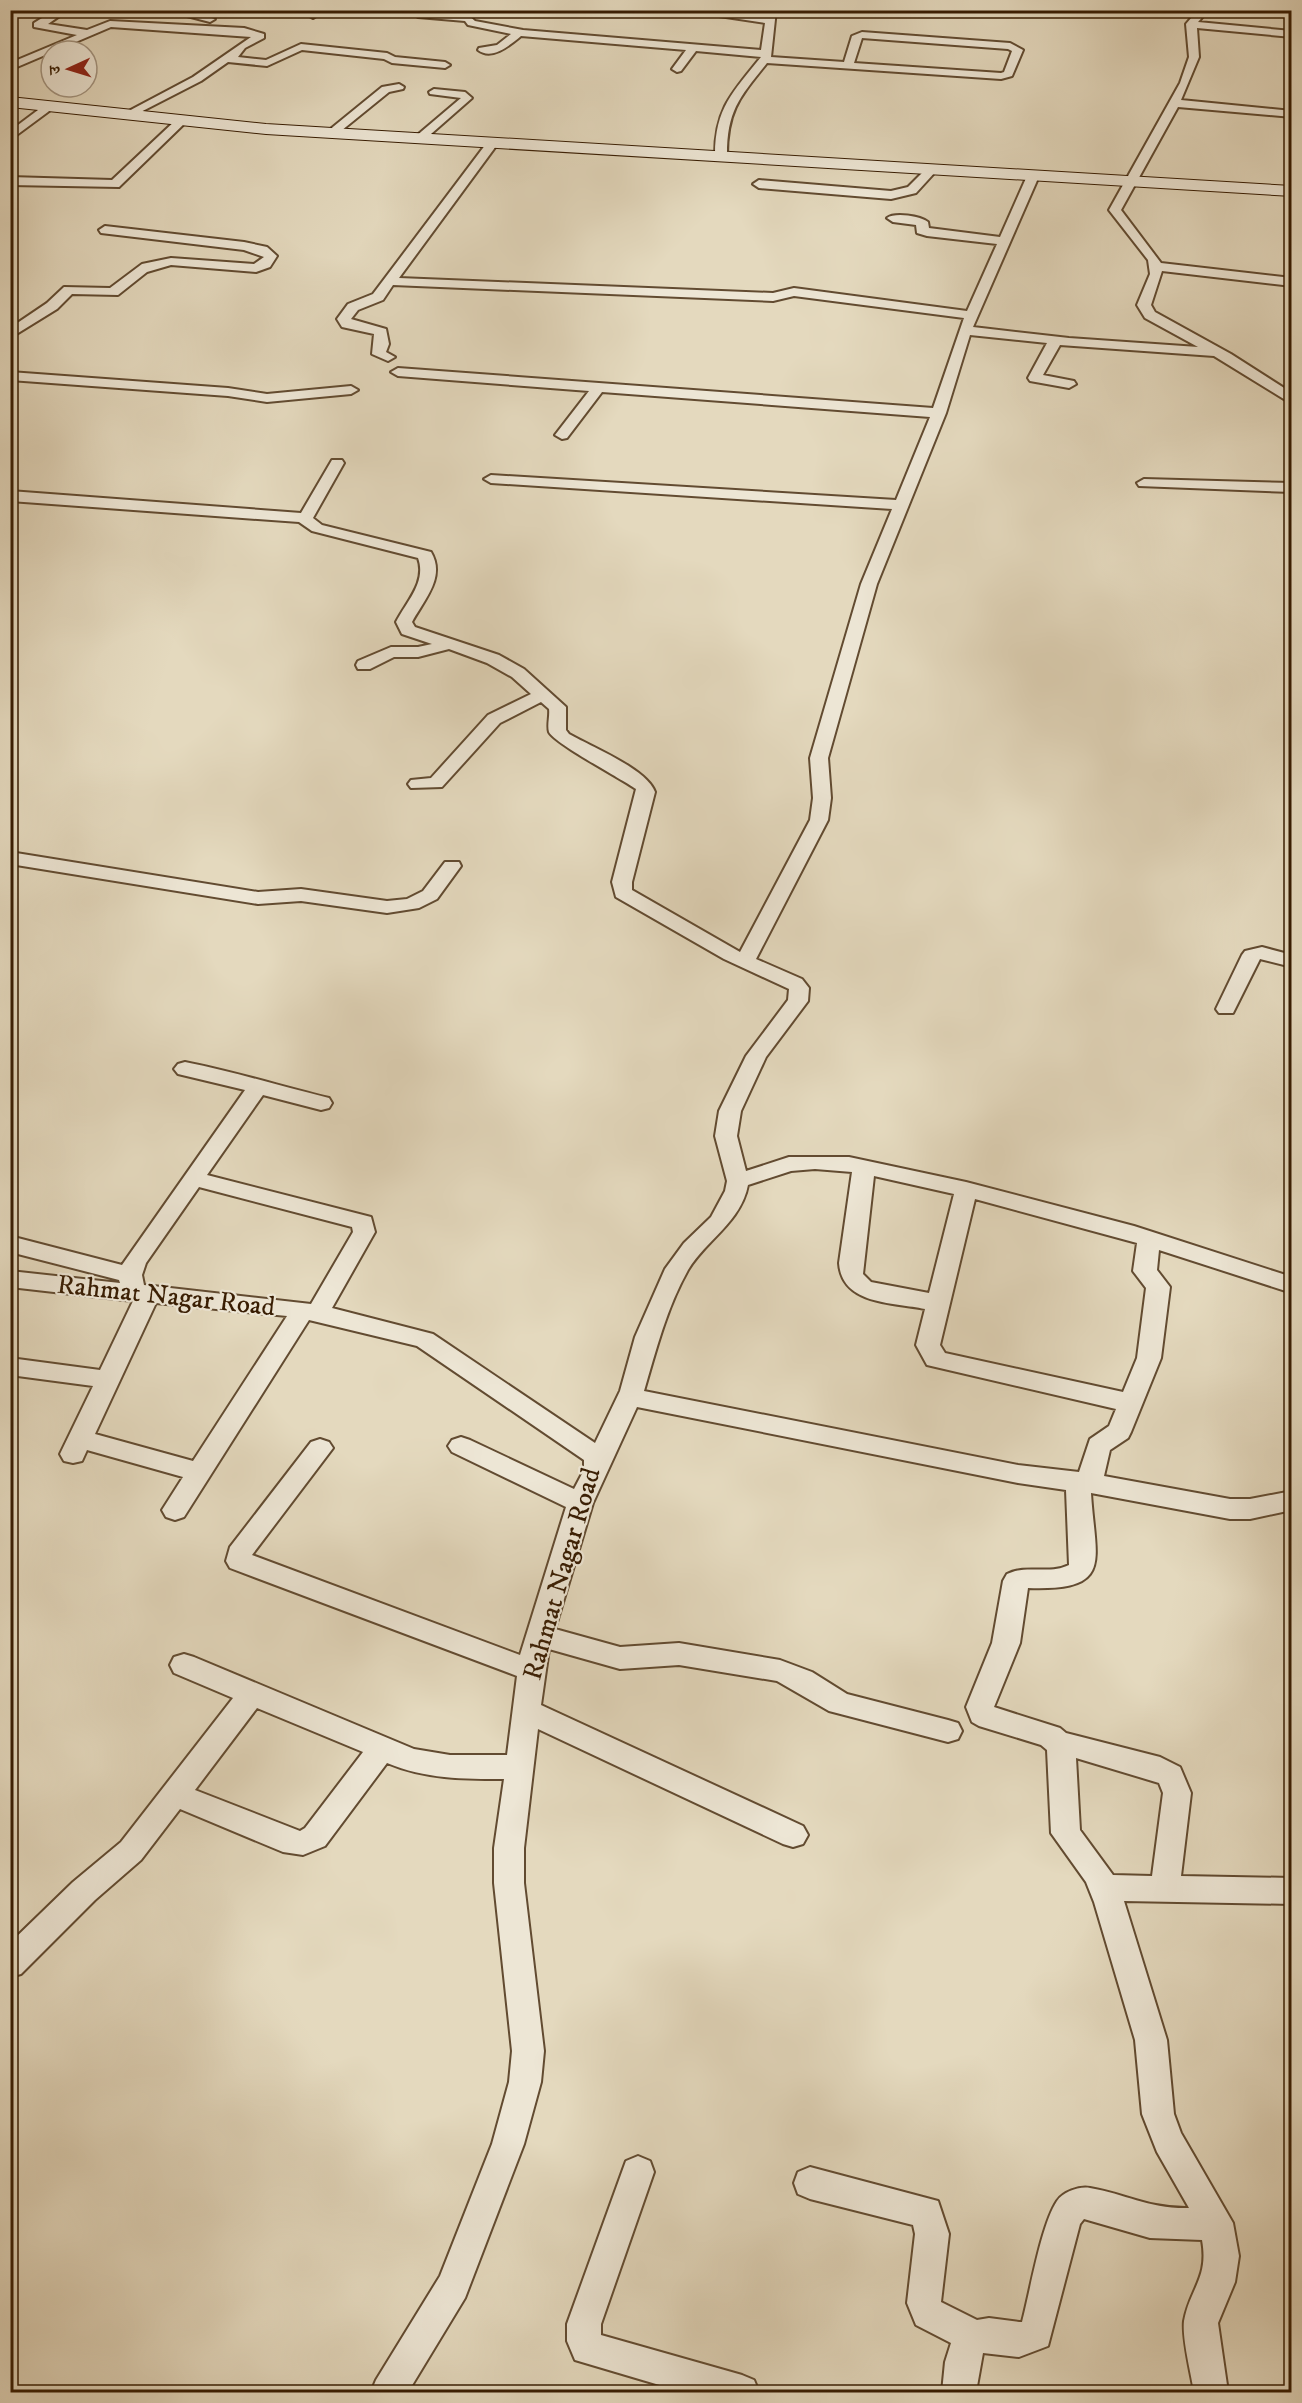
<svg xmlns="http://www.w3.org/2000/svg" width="1302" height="2403" font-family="'IM FELL DW Pica','Noto Serif Devanagari',serif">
<rect width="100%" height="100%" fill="#e4d9be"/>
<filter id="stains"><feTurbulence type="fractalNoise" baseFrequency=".00333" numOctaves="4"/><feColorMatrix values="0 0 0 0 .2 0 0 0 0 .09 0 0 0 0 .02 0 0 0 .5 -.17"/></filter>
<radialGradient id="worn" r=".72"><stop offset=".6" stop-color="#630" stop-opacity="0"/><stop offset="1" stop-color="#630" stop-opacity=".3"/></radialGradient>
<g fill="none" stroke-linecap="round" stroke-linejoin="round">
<!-- street casing -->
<g stroke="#624b31" stroke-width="4">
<g id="street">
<path d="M55,10H68L48,24L87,30L110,21L244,28L264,34V38L245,48L238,57L266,60L301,44L387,53L395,57L445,62L450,65L445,68L392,63L384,59L302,50L267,66L228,62L201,81L129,118L123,115L125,113L193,77L251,37L111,27L10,70V63L77,35L34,27V23Z"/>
<path d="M164,10H185L215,19L210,22Z"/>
<path d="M313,10H325L313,18L308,15Z"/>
<path d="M421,10L468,15L475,21L523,30L761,50L765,23L679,10H714L765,17L766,10H776L771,57L844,62L852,36L862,32L1010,43L1023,50L1012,76L1001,79L767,63C740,97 727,110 727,155L721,158L715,155C715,108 733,92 761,57L696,51L681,71L677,72L672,69L686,50L521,36C510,45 492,61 478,50L479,48L497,45L511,34L468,25L465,21L418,17L417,15ZM862,38L1008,49L1012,51L1004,72L1001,73L854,63Z"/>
<path d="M1198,10H1209L1198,22L1292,31V37L1197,28L1199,57L1181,100L1292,111V117L1178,107L1121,210L1161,263L1292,278V286L1162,271L1151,305L1155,312L1231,354L1292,393V404L1214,356L1060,345L1043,375L1074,381L1076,384L1069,388L1030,381L1028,378L1047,343L970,335L946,413L877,584L828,758L831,798L828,820L756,959L802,979L809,988L808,1001L766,1057L741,1111L737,1136L746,1171L789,1157H849L966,1182L1134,1226L1292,1277V1293L1159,1250L1157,1270L1170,1287L1161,1358L1131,1432L1128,1438L1110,1450L1104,1476L1230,1499H1250L1292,1491V1510L1250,1519H1230L1091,1493C1095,1561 1115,1591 1028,1588L1020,1643L994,1707L1060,1728L1066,1733L1160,1757L1180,1767L1191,1793L1181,1876L1292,1878V1904L1124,1901L1167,2040L1174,2114L1181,2133L1233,2223L1239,2256L1235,2282L1218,2323L1228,2392H1194C1191,2373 1182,2339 1184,2321C1190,2288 1209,2278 1202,2240L1150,2238L1084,2219L1080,2224L1048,2346L1019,2357L983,2353L976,2392H942L945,2362L951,2343L916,2325L907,2303L915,2234L913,2225L810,2199L798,2194L794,2183L798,2172L810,2167L938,2201L949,2234L941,2302L977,2320L989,2318L1019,2322H1022C1030,2292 1041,2225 1057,2201C1063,2192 1079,2186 1090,2188C1126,2194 1149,2209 1189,2208L1157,2152L1142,2114L1135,2040L1094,1902L1086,1882L1051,1833L1047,1750L1041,1745L979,1726L972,1722L966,1707L992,1643L1003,1581L1007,1574C1027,1564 1049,1575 1069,1565L1066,1490L1018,1483L637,1407L593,1503L555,1629L620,1647L679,1643L780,1660L812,1672L847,1694L948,1720L958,1723L962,1731L958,1739L948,1742L829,1711L777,1681L679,1665L620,1669L549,1649L541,1705L803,1826L808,1835L803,1844L793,1847L783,1844L538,1729L524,1848V1883L544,2051L541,2082L524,2144L465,2298L408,2392H371L376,2380L440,2276L492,2144L509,2082L512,2051L494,1883V1848L504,1779C463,1779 425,1779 387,1763L325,1846L303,1855L283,1852L180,1809L141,1860L95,1900L21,1974L10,1977V1943L73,1882L121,1842L233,1698L174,1673L170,1665L174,1657L184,1654L194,1657L414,1749L450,1755H507L517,1676L230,1568L226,1561L230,1547L311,1442L320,1439L329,1442L333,1448L252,1555L520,1655L566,1507L452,1452L448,1446L452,1440L461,1437L470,1440L574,1489L584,1470V1460L417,1346L309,1320L184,1517L175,1520L166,1517L162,1510L183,1477L87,1450L82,1461L73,1463L64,1461L60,1454L93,1386L10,1375V1358L100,1370L133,1301L10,1287V1271L120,1283L119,1280L10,1252V1236L122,1265L245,1090L178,1074L174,1069L178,1064L185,1062C235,1072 280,1086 329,1098L332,1103L329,1108L321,1110L263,1095L207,1175L371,1217L375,1232L332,1308L433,1334L595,1443L620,1391L635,1337L665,1269L684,1243L711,1217L725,1191L727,1181L715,1136L719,1111L746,1056L788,1000L789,989L724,959L616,897L612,882L636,789C620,778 554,743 549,732C547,725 550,716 549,709L541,702L500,723L442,787L411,788L408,784L411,780L431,778L488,715L531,694L512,677L487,663L449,649L418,657H394L370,669H358L356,665L358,661L391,647H418L432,644L402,634L396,622C406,602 427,582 418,558L312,531L299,522L10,501V491L301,513L332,460H342L344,463L313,518L322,525L431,552C446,577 424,600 412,622L415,627L499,655L524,669L566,707V730L569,734C590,746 647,769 655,792L632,882V890L740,952L810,820L813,798L810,758L861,584L892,509L491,483L484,479L491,475L896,500L930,417L602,392L567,438L562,439L555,435L589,391L398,376L391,372L398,368L933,408L964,318L794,296L773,301L393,285L383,300L358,310L351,319L386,329L389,344L386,352L395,357L388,361L372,354L374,334L342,327L337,319L348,304L373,294L489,140L493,139L499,142L399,278L773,293L794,288L967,311L997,244L927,236L917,233L916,225L893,222L887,218C895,212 920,216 928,222L929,228L1000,237L1027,176L1033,172L1039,176L973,327L1069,338L1198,347L1145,318L1137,305L1150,274L1148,260L1109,210L1180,83L1189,57L1186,24ZM815,1169L852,1172L839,1263C842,1305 892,1302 925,1309L916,1345L927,1365L1116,1409L1109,1426L1090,1439L1079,1472L1018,1465L644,1391C656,1350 667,1307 688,1270C706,1240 741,1222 748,1185L791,1171ZM874,1176L954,1194L929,1293L871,1282L863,1274ZM199,1187L352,1227L353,1232L311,1304L144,1285L142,1275L146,1263ZM975,1199L1137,1243L1133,1271L1146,1288L1137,1358L1123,1392L945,1353L940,1345ZM156,1303L287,1316L193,1461L95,1434ZM257,1708L363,1752L305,1828L300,1831L195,1790ZM1076,1758L1159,1783L1163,1793L1152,1876L1113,1875L1080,1830Z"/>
<path d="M399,84L404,87L403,89L389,92L336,135H328V131L382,87Z"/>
<path d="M434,89L465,92L472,98L423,141H415V137L461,98L430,94L429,92Z"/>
<path d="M46,104L56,106L10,140V131Z"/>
<path d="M177,119L187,121L119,187L10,185V177L112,180Z"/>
<path d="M927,168L937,170L916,193L891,199L759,188L753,184L759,180L891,191L908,187Z"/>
<path d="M105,226L244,242L267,247L277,256L270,267L256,272L171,265L147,272L118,295L72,294L57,309L10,338V328L47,303L64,287L110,288L142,264L171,258L254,264L264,257L244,250L101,233L99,230Z"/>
<path d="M10,372L228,388L267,394L351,386L358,390L351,394L267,402L228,396L10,380Z"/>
<path d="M1144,479L1292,483V492L1139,486L1137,483Z"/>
<path d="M10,852L258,892L301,889L387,901L407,899L423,891L445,862H459L461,866L437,899L419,908L387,913L301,901L258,904L10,864Z"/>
<path d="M1262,947L1292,955V967L1260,959L1233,1013H1219L1216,1009L1242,955L1245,951Z"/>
<path d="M638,2156L650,2161L654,2172L601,2324V2335L742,2375L754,2380L759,2392H683L575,2360L567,2341V2324L622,2172L626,2161Z"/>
</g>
</g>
<!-- secondary casing -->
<g stroke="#371c02" stroke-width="2">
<path id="secondary" d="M10,97L266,124L1292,186V196L266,134L10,107Z"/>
</g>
<!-- street -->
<use href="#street" fill="#ede6d5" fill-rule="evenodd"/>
<!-- secondary -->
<use href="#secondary" fill="#ede6d5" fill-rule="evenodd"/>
</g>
<g text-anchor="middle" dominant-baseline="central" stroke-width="4.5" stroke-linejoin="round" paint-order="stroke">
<!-- near-street labels -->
<g font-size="27" fill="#371c02" stroke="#ede6d5">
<text transform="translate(166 1296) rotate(6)">Rahmat Nagar Road</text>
<text transform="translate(562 1574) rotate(-74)">Rahmat Nagar Road</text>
</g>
</g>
<!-- margin -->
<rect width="1302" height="2403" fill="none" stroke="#e4d9be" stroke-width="36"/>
<rect x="12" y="12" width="1278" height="2379" fill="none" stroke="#371c02" stroke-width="3"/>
<rect x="18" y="18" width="1266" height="2367" fill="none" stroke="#371c02" stroke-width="1.5"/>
<!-- north arrow -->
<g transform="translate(69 69) rotate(266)"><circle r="28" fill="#ede6d5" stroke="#a49581" stroke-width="1.5"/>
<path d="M0-4.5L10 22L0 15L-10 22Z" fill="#8f2418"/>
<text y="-9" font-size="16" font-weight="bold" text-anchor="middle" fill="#371c02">उ</text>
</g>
<rect width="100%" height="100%" filter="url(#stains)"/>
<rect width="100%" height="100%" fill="url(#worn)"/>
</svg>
